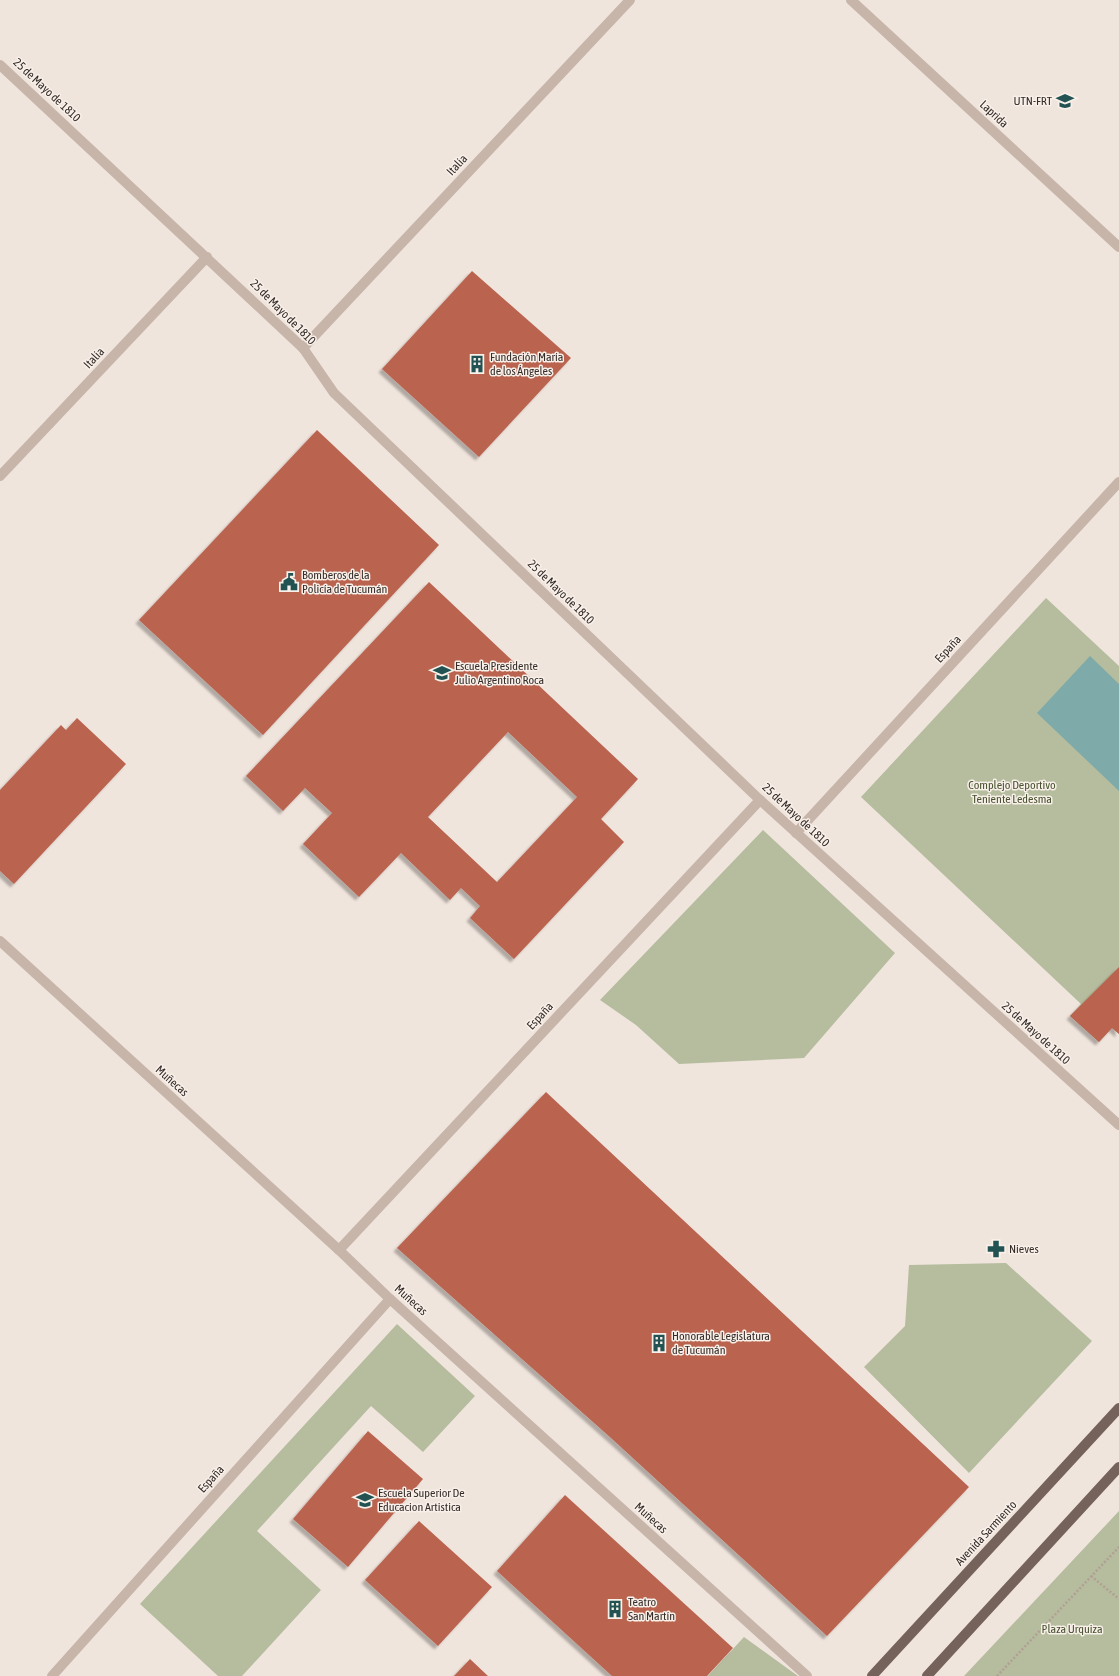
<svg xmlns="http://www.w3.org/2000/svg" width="1119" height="1676" font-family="'Asap Condensed',sans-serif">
<defs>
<filter id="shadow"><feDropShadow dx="-3.5" dy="3.5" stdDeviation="1" flood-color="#0004"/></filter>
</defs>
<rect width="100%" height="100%" fill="#f0e5dd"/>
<!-- green -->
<g fill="#b5bd9e">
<path d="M1046,598L1119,666V1034L1112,1028L1099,1042L1070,1016L1081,1004L861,797Z"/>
<path d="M763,830L895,953L804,1058L679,1064L636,1025L600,1000Z"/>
<path d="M1006,1263L1092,1341L969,1473L864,1367L905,1326L909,1265Z"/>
<path d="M397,1324L475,1396L423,1452L371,1406L257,1531L321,1590L242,1676H218L140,1604Z"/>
<path d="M1119,1511V1676H964Z"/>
<path d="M744,1637L798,1676H708Z"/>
</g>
<!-- water -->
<path fill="#7eaaa9" d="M1090,656L1119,684V791L1037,713Z"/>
<!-- building -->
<g fill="#ba6350" fill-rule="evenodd" filter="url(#shadow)">
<path d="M472,271L571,358L479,457L382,369Z"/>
<path d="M317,430L439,545L263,735L139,620Z"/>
<path d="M429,582L638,779L601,819L624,842L514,959L470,918L480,906L461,888L450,900L401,853L359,897L303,844L332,813L305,788L283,811L246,776ZM508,732L577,797L497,882L428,817Z"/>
<path d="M77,718L126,764L14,884L0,871V790L61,725L66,730Z"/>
<path d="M1119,967V1034L1112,1028L1099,1042L1070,1016Z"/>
<path d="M546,1092L969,1487L827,1636L611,1438L397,1248Z"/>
<path d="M368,1431L423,1479L348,1567L293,1519Z"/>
<path d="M565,1495L733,1648L707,1676H612L497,1571Z"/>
<path d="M419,1521L492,1587L438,1646L365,1580Z"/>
<path d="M470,1659L488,1676H454Z"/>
</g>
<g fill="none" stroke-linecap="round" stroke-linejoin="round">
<!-- path -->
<g stroke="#b29f94" stroke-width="2.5" stroke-dasharray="2 2" stroke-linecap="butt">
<path d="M1091,1576L1119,1599"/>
<path d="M997,1676L1119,1547"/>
</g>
<!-- minor -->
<g stroke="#c7b5aa" stroke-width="10">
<path d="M851,0L1119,247"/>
<path d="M0,65L303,348L334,393L760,800L1119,1125"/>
<path d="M303,348L630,0"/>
<path d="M0,476L207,257"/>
<path d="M796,833L1119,482"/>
<path d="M0,941L339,1250L390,1299L807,1676"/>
<path d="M339,1250L760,800"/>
<path d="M52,1676L390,1299"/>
</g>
<!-- major -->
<g stroke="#75625b" stroke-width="10">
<path d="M872,1676L1119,1408"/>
<path d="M927,1676L1119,1467"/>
</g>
</g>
<!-- icons -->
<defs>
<g id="university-bare" transform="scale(1.38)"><path d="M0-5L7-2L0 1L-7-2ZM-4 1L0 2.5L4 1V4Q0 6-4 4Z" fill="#225252" stroke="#f8f0e9" stroke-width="2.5" paint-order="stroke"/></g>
<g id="building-bare" transform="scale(1.38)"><path d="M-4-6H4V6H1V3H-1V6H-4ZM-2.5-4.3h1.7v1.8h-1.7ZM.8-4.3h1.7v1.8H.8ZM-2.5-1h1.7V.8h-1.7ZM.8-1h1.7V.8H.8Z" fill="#225252" stroke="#f8f0e9" stroke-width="2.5" paint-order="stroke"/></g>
<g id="civic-bare" transform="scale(1.38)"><path d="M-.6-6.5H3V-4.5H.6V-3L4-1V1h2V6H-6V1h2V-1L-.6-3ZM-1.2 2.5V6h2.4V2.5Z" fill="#225252" stroke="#f8f0e9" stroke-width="2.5" paint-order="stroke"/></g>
<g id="school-bare" transform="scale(1.38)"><path d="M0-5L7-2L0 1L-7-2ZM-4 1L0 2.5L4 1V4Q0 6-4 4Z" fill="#225252" stroke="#f8f0e9" stroke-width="2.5" paint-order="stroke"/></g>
<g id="pharmacy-bare" transform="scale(1.38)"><path d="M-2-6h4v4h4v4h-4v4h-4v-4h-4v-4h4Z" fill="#225252" stroke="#f8f0e9" stroke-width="2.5" paint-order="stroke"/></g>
</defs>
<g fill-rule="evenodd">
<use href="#university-bare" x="1065" y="101"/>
<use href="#building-bare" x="477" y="364"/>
<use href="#civic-bare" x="289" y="582"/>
<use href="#school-bare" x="442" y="673"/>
<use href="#pharmacy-bare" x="996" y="1249"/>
<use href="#building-bare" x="659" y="1343"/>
<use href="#university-bare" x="365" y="1500"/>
<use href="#building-bare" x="615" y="1609"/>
</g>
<g text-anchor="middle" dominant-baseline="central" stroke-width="3" stroke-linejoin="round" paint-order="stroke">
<!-- street labels -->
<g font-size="12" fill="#352c29" stroke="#f8f0e9">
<text transform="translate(47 90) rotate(43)">25 de Mayo de 1810</text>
<text transform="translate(994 114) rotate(43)">Laprida</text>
<text transform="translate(457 165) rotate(-47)">Italia</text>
<text transform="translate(283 312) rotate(45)">25 de Mayo de 1810</text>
<text transform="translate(94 358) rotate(-47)">Italia</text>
<text transform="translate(561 592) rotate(44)">25 de Mayo de 1810</text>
<text transform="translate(948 649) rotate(-47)">España</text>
<text transform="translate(796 815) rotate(43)">25 de Mayo de 1810</text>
<text transform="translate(540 1016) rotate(-47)">España</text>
<text transform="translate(1036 1033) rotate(42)">25 de Mayo de 1810</text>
<text transform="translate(172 1081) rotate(42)">Muñecas</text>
<text transform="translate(411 1300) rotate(42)">Muñecas</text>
<text transform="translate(211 1479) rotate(-48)">España</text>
<text transform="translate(651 1518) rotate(42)">Muñecas</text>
<text transform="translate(986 1533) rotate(-47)">Avenida Sarmiento</text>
</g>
<!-- poi labels -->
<g font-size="12" fill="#352c29" stroke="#f8f0e9" text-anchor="start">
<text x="1052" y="101" text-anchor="end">UTN-FRT</text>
<text x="490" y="357">Fundación María<tspan x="490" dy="14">de los Ángeles</tspan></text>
<text x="302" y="575">Bomberos de la<tspan x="302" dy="14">Policía de Tucumán</tspan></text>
<text x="455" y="666">Escuela Presidente<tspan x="455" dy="14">Julio Argentino Roca</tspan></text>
<text x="1009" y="1249">Nieves</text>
<text x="672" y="1336">Honorable Legislatura<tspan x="672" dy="14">de Tucumán</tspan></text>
<text x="378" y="1493">Escuela Superior De<tspan x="378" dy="14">Educacion Artistica</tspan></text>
<text x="628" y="1602">Teatro<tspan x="628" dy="14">San Martín</tspan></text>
</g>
<!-- park labels -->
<g font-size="12" fill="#47512f" stroke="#f8f0e9">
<text x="1012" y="785">Complejo Deportivo<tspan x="1012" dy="14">Teniente Ledesma</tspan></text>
<text x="1072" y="1629">Plaza Urquiza</text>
</g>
</g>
</svg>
